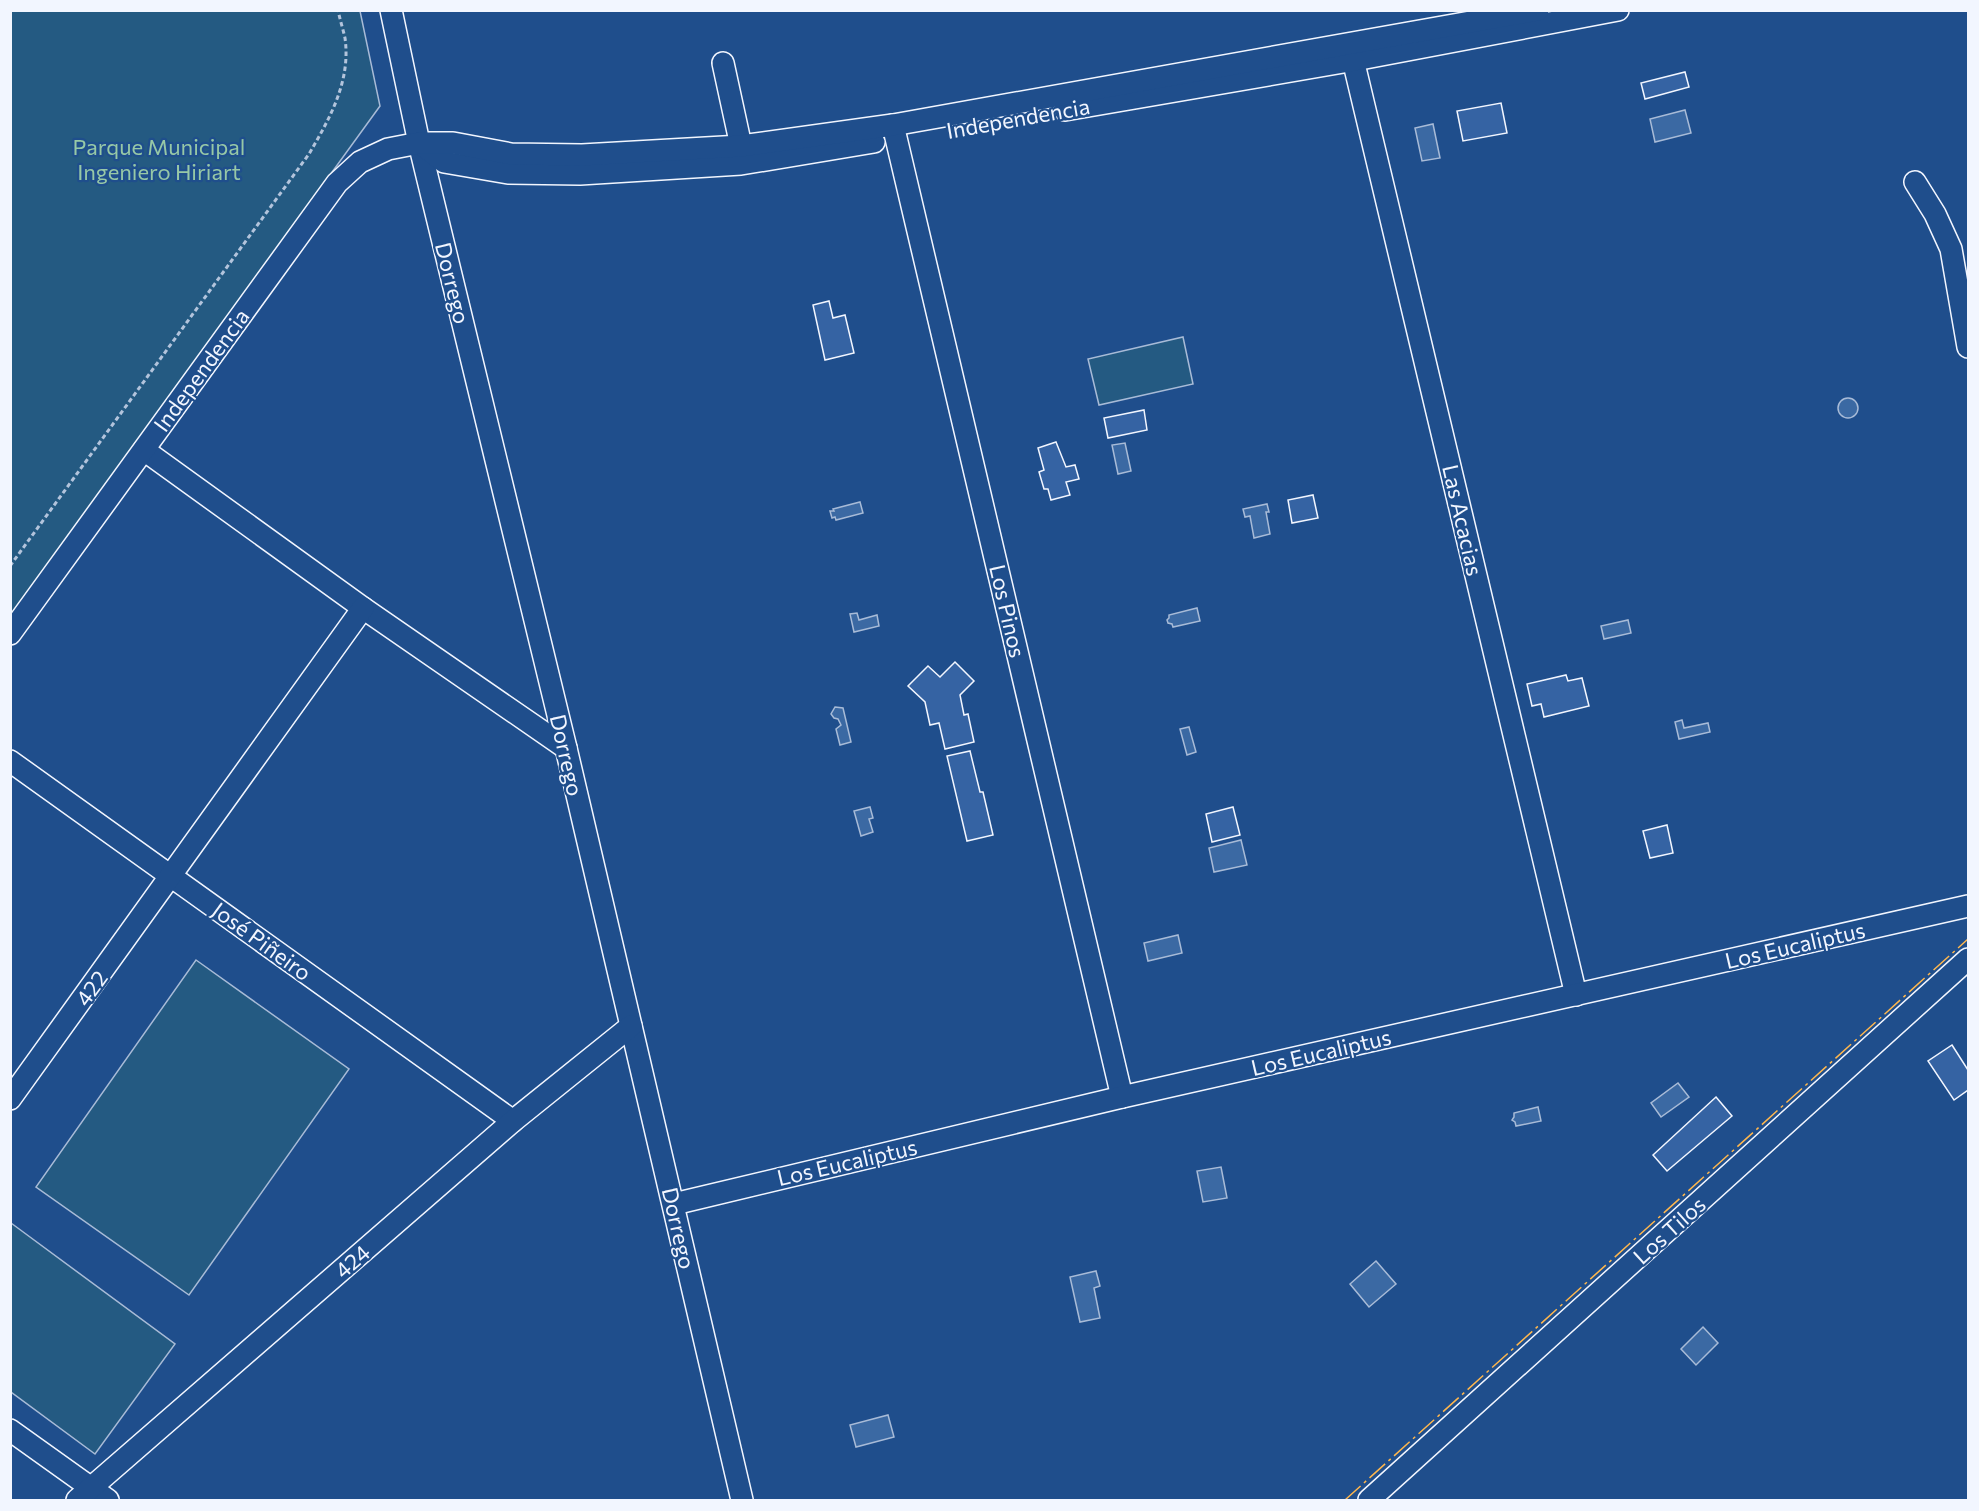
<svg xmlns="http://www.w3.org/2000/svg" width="1979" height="1511" font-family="Commissioner,sans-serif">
<rect width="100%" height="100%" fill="#1f4e8c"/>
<!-- green -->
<g fill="#245a82" stroke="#a8bbd7" stroke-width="1.5">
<path d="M11,10L360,11L380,106L11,615Z"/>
<path d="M1183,337L1193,384L1099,405L1088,359Z"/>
<path d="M196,960L349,1069L189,1295L36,1187Z"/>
<path d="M11,1223L175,1344L95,1454L11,1392Z"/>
</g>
<!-- water -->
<g fill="#3b69a3" stroke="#a8bbd7" stroke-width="1.5">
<path d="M1685,110L1691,133L1655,142L1650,119Z"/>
<path d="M1433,124L1440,158L1422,161L1415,128Z"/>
<circle cx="1848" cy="408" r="10"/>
<path d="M1125,443L1131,471L1118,474L1112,445Z"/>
<path d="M860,502L863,513L836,520L835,517L832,518L830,511H834L833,509Z"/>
<path d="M1267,504L1269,512H1266L1270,534L1254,538L1250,516L1245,517L1243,509Z"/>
<path d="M1197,608L1200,621L1173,627L1172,624L1168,623L1167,620L1169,618V615Z"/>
<path d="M857,613L859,620L877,615L879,626L854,632L850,614Z"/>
<path d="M1628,620L1631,633L1604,639L1601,626Z"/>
<path d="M835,707L843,708L851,742L840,745L836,729L841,725L838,719L834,718L831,714Z"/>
<path d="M1682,720L1684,728L1708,723L1710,732L1679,739L1675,722Z"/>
<path d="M1189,727L1196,752L1187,755L1180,729Z"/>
<path d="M870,807L873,818L869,819L873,832L861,836L854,811Z"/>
<path d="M1241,840L1247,865L1214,872L1209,848Z"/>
<path d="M1178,935L1182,953L1148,961L1144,943Z"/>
<path d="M1678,1083L1689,1097L1661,1117L1651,1103Z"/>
<path d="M1538,1107L1541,1121L1516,1126L1515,1122L1512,1120L1514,1117V1113Z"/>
<path d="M1221,1167L1227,1198L1203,1202L1197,1171Z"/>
<path d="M1376,1261L1396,1284L1369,1307L1350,1284Z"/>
<path d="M1096,1271L1100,1286L1094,1288L1100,1318L1080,1322L1070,1277Z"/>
<path d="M1703,1327L1718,1343L1696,1365L1681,1349Z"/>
<path d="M888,1415L894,1437L856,1447L850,1425Z"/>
</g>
<!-- building -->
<g fill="#3563a3" stroke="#f2f6ff" stroke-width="1.5">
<path d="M1685,72L1689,87L1645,99L1641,83Z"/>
<path d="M1501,103L1507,133L1463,141L1457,111Z"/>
<path d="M829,301L833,318L845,315L854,353L825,360L813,305Z"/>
<path d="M1144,410L1147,430L1108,438L1104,418Z"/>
<path d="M1056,442L1066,467L1075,465L1079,479L1066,482L1070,495L1051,500L1048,489H1044L1039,472L1044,470L1038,448Z"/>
<path d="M1313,495L1318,518L1292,523L1288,500Z"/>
<path d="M955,662L974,681L960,695L964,715L968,714L974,742L945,749L939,723L930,725L925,702L908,686L928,666L940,677Z"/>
<path d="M1566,675L1568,681L1582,678L1589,706L1544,717L1541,704L1532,706L1527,684Z"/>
<path d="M970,751L980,792H983L993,835L967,841L947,756Z"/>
<path d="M1233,807L1240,835L1212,842L1206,814Z"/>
<path d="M1667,825L1673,853L1650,858L1643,831Z"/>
<path d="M1952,1045L1968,1070V1090L1954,1100L1928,1061Z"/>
<path d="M1716,1097L1732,1116L1667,1171L1653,1155Z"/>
</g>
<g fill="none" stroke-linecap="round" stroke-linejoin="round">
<!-- minor casing -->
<g stroke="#f2f6ff" stroke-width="24">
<g id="minor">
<path d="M391,10L419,143L566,748L742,1500"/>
<path d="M1350,47L1576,995"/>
<path d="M723,63L741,146V160"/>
<path d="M1065,110L1355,60L1618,10"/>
<path d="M893,125L1122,1097"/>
<path d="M419,143L444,162L508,173L580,174L741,164L874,142"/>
<path d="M1915,182L1935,214L1951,249L1968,347"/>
<path d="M144,450L363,608L566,748"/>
<path d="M10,634L337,183L360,162L388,149L419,143H453L511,154L582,155L741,146L893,125L1538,10"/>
<path d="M10,761L513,1121"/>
<path d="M10,1099L363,608"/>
<path d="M674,1204L1122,1097L1968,906"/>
<path d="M10,1430L108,1500"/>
<path d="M77,1500L513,1121L631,1026"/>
<path d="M1369,1500L1968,959"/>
</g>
</g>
<!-- path -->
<path stroke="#b3c4dc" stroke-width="3" stroke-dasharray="4.5 3" stroke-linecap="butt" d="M10,566L309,154C330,118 351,81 345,38C343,29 340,20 338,10"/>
<!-- minor -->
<use href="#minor" stroke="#1f4e8c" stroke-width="21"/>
<!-- power -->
<path stroke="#ffb74d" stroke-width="1.5" stroke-dasharray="21 4.5 3 4.5" stroke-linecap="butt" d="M1345,1500L1968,939"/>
</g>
<g text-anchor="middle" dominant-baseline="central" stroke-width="4.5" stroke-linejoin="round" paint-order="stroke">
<!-- street labels -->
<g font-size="22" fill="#f2f6ff" stroke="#1f4e8c">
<text transform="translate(1018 118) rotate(-10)">Independencia</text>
<text transform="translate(453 283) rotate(76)">Dorrego</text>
<text transform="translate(201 370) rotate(-54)">Independencia</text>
<text transform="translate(1463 520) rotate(77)">Las Acacias</text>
<text transform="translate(1008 611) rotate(77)">Los Pinos</text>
<text transform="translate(567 755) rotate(77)">Dorrego</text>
<text transform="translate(262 941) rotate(36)">José Piñeiro</text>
<text transform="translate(1795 945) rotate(-13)">Los Eucaliptus</text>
<text transform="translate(91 988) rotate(-54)">422</text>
<text transform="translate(1321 1052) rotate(-13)">Los Eucaliptus</text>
<text transform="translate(847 1162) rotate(-13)">Los Eucaliptus</text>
<text transform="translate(679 1228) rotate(77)">Dorrego</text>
<text transform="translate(1669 1230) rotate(-42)">Los Tilos</text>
<text transform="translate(352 1261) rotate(-41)">424</text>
</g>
<!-- park labels -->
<g font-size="22" fill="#97c8a6" stroke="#1f4e8c">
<text x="159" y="146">Parque Municipal<tspan x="159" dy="25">Ingeniero Hiriart</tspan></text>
</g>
</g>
<!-- border -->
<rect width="1979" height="1511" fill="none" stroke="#f2f6ff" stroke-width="24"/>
</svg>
